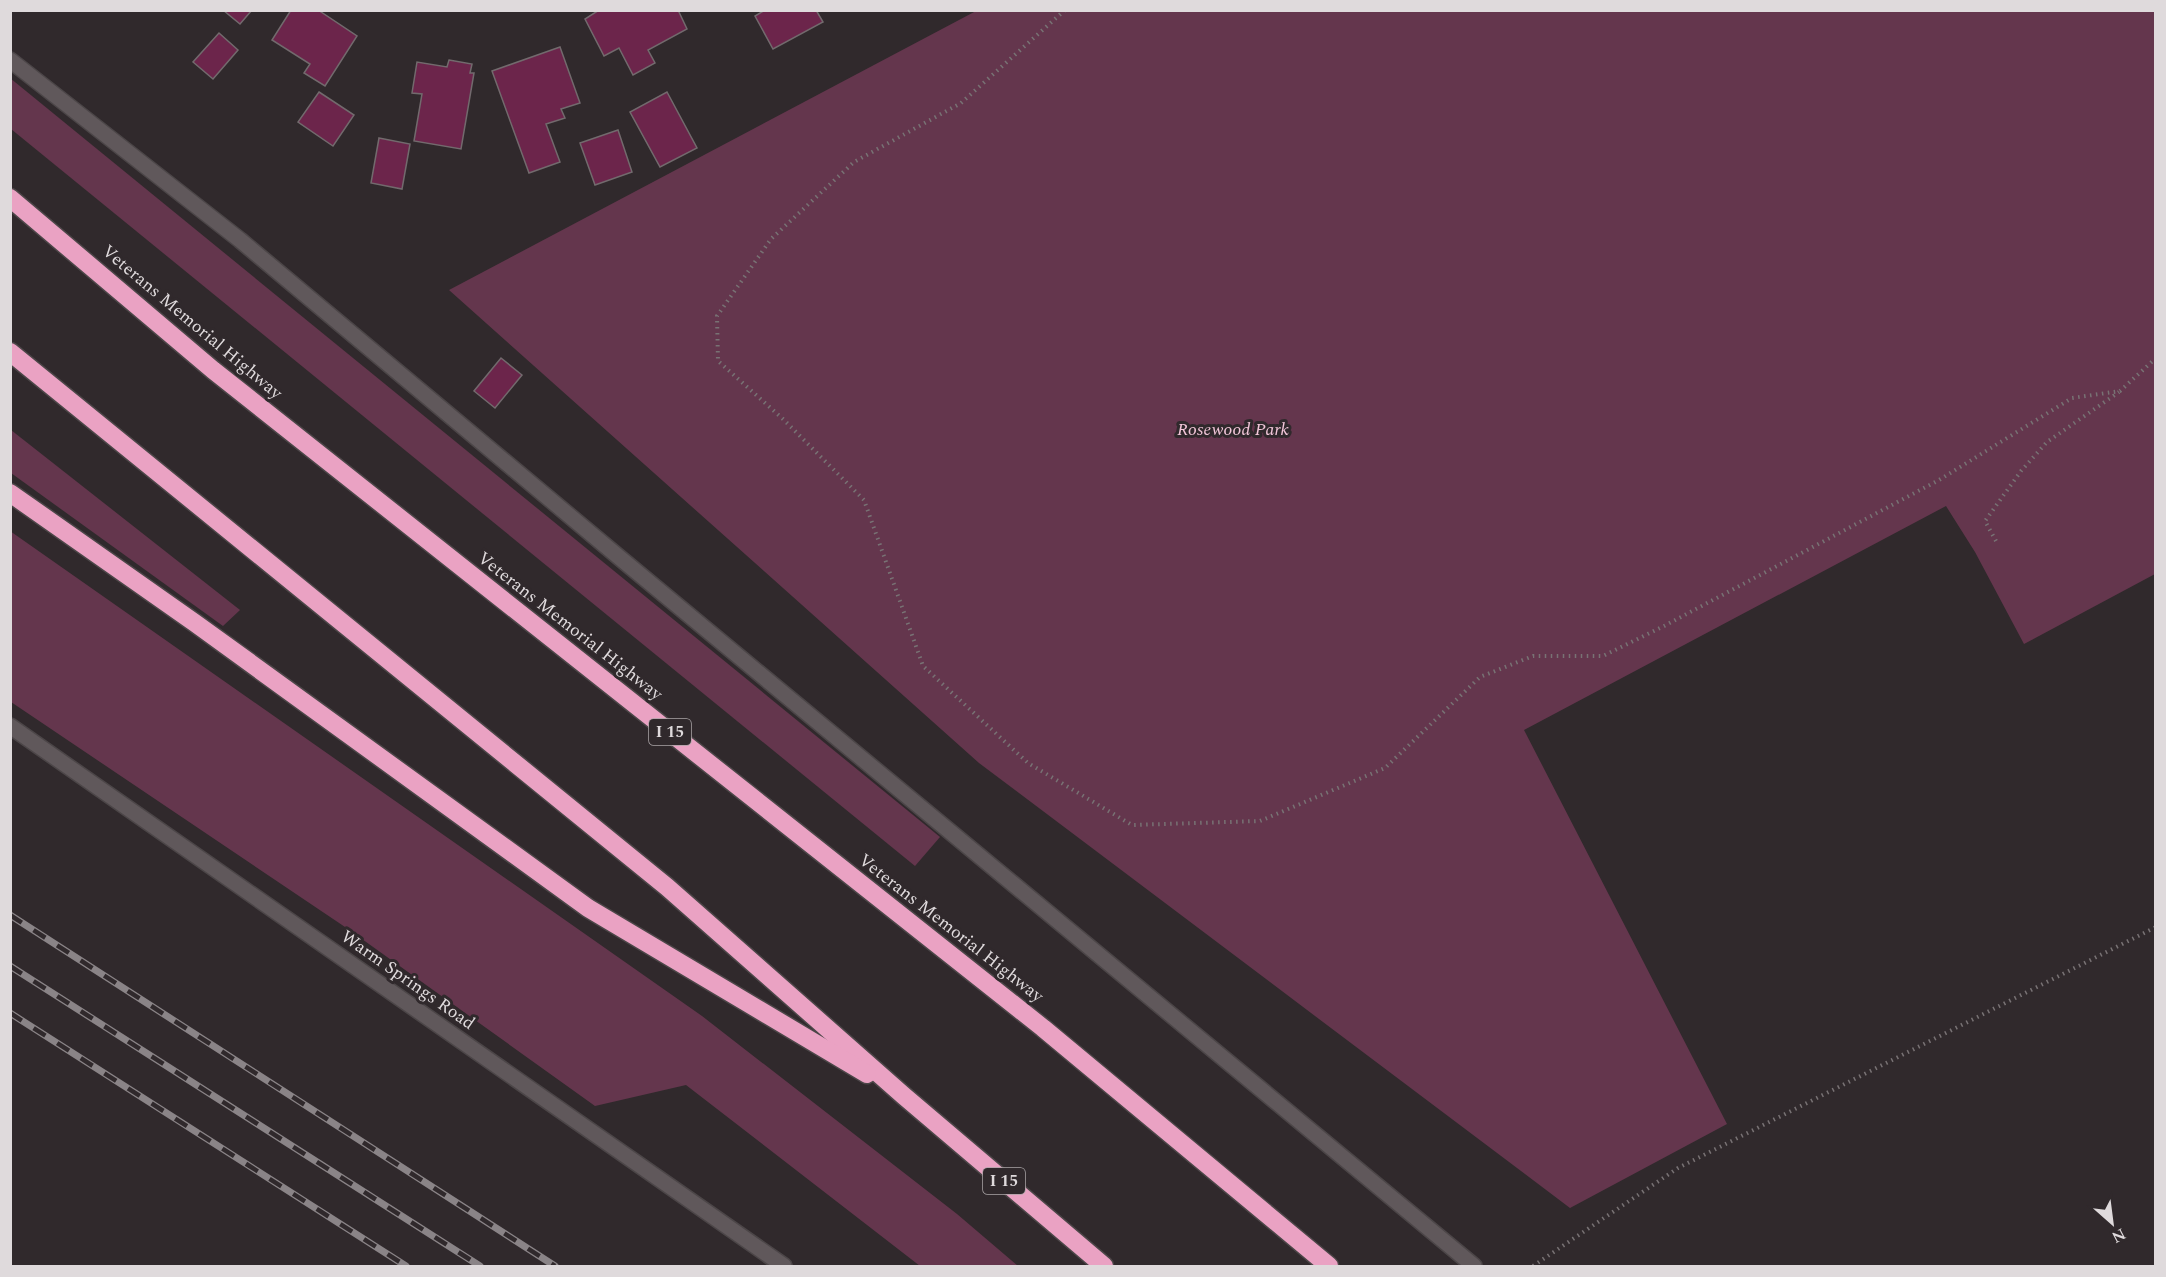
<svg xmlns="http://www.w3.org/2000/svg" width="2166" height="1277" font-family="Spectral,serif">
<rect width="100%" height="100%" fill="#30292c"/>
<!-- green -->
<g fill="#64364d">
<path d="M976,11H2155V574L2024,644L1975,552L1946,506L1524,730L1727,1124L1570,1208L979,763L449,290Z"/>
<path d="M10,78L940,837L915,866L11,129Z"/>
<path d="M10,430H11L240,610L223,626L11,473Z"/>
<path d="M10,531L702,1016L957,1214L1018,1266H920L686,1085L595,1106L348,929L11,702Z"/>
</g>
<!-- building -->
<g fill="#6c254b" stroke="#726a6d" stroke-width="1.5">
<path d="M223,10H252L240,24Z"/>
<path d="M291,10H318L357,36L325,86L304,73L310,64L272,40Z"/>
<path d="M678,10L687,29L648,50L655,63L633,75L619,48L604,56L585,19L599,10Z"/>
<path d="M765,10H816L823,22L773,49L755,16Z"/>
<path d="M219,33L238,50L213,79L193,62Z"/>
<path d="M560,47L580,103L561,109L565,118L546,124L560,162L529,173L492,71Z"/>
<path d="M449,60L472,64L470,73H474L461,149L414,141L422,94L412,93L417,62L447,67Z"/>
<path d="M319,92L354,115L333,146L298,122Z"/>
<path d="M667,92L697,148L660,167L630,112Z"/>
<path d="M618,130L632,172L595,185L580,143Z"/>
<path d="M379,138L410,144L402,189L371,183Z"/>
<path d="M501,358L522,375L495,408L474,391Z"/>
</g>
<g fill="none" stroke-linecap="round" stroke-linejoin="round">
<!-- lane casing -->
<g stroke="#4c4648" stroke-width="18">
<path id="lane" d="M10,60L240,240L620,558L1474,1266"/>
</g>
<!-- street casing -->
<g stroke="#4c4648" stroke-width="18">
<path id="street" d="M10,726L784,1266"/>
</g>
<!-- highway casing -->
<g stroke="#4c4648" stroke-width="21">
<g id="highway">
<path d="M10,198L213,370L1043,1028L1329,1266"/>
<path d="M10,352L667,887L904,1096L1104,1266"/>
<path d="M10,493L195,623L588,908L867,1074"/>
</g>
</g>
<!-- path -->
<g stroke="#787274" stroke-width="4" stroke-dasharray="1.5 4.5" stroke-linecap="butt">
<path d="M1065,10L961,103L854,162L771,239L717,316L718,361L784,420L864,500L923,666L1028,763L1132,825L1260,821L1385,768L1480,677L1533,656H1603L1664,626L1939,480L2072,398L2120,391L2156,358"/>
<path d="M1996,541L1985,521L2021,471L2047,442L2119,392"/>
<path d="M1533,1266L1678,1168L2156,927"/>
</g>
<!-- lane -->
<use href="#lane" stroke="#60585b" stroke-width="15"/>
<!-- street -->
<use href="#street" stroke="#60585b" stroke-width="15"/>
<!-- highway -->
<use href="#highway" stroke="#eaa2c3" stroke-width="18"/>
<!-- rail casing -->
<g stroke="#8a8487" stroke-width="7">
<g id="rail">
<path d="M10,915L555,1266"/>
<path d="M10,966L480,1266"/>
<path d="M10,1013L406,1266"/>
</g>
</g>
<!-- rail -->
<use href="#rail" stroke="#30292c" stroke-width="4.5" stroke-dasharray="14" stroke-linecap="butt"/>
</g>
<g text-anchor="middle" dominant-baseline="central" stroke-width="6" stroke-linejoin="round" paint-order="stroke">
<!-- shield labels -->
<g fill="#30292c" stroke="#aaa5a7" stroke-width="1.5">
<rect x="649" y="719" width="42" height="26" rx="4.5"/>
<rect x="983" y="1168" width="42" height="26" rx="4.5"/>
</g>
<g font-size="16" font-weight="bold" fill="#dfdadc">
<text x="670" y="732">I 15</text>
<text x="1004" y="1181">I 15</text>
</g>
<!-- street labels -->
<g font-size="18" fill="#dfdadc" stroke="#30292c">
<text transform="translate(192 322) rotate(40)">Veterans Memorial Highway</text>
<text transform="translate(570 626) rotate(38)">Veterans Memorial Highway</text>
<text transform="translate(951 928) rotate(38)">Veterans Memorial Highway</text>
<text transform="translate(408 980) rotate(35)">Warm Springs Road</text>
</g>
<!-- park labels -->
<g font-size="18" font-style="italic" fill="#f2c6d9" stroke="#30292c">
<text x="1233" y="429">Rosewood Park</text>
</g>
</g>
<!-- border -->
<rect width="2166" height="1277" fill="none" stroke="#dfdadc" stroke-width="24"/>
<!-- north arrow -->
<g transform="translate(2112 1223) rotate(152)" stroke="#30292c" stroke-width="4.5" paint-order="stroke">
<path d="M0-4.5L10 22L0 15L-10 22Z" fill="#dfdadc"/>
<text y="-9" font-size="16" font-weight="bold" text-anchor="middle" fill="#dfdadc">N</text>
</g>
</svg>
